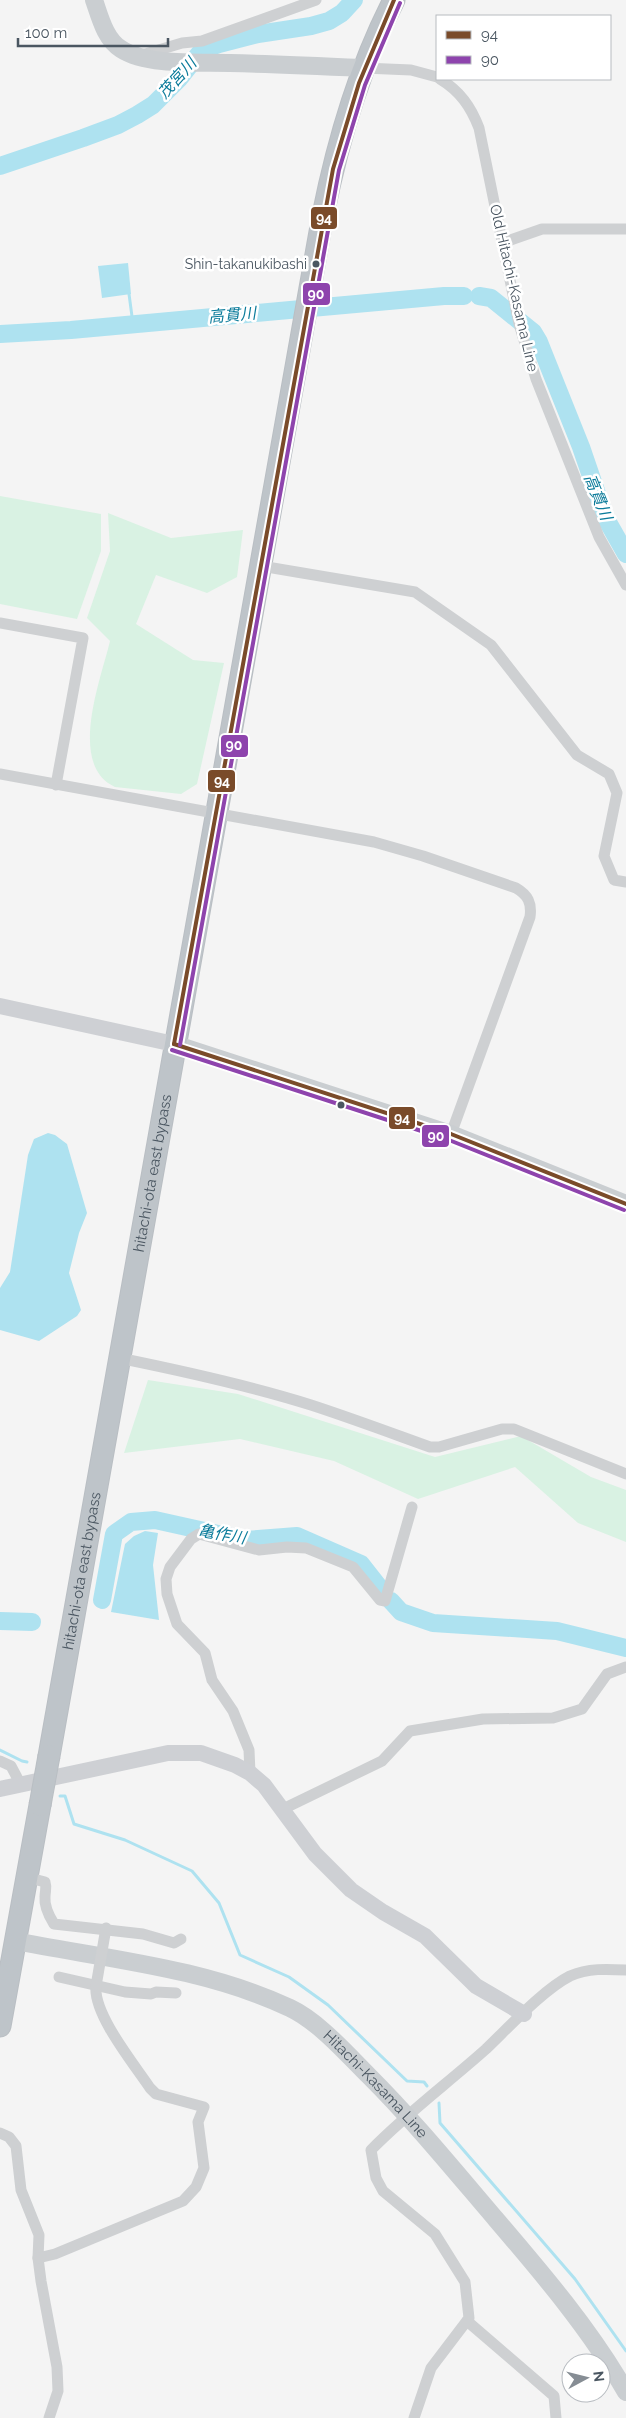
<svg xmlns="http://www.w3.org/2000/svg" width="626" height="2418" font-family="Raleway,'Noto Sans JP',sans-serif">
<rect width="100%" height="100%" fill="#f4f4f4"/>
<!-- green -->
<g fill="#d9f2e3">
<path d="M0,496L101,514V551L77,619L0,604Z"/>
<path d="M108,513L171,538L243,530L237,577L207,593L156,575L136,624L193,660L224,663L197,784L181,794L115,787C67,765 101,679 110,641L87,618L110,551Z"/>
<path d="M148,1380L238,1394L435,1457L521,1436L591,1477L626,1490V1542L578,1523L515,1467L418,1499L334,1461L240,1439L124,1453Z"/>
</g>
<!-- water -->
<g fill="#aee2f0">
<path d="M128,263L131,294L102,298L98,266Z"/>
<path d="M48,1133L55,1135L67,1144L87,1213L79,1233L69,1273L81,1310L77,1316L39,1341L0,1330V1288L10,1272L28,1155L34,1139Z"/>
<path d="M145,1531L158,1533L153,1565L159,1620L111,1612L125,1544L134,1536Z"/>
</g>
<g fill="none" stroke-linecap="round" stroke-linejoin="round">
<!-- stream -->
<g stroke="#aee2f0" stroke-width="3">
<path d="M129,294L133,324"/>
<path d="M0,1750L22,1761L27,1762"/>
<path d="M60,1796H65L74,1824L125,1840L192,1871L219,1903L240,1955L289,1977L328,2005L407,2081L424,2082L427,2086"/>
<path d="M439,2103L440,2123L575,2279L626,2351"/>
</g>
<!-- river -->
<g stroke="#aee2f0" stroke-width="18">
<path d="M0,166L83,138L118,125L137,115L153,105L179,79L202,50L219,44L258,34L311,26L329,21L342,13L354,0"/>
<path d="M479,296L491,298L533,332L539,342L581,447L605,517L626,554"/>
<path d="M0,334L71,330L444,296H464"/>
<path d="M102,1600L114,1534L131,1522L155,1520L245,1540L297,1536L361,1564L383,1592"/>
<path d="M391,1601L401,1612L433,1623L557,1631L626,1648"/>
<path d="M0,1621L32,1622"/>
</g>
<!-- highway casing -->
<g stroke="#b9bec3" stroke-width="23">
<g id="highway">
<path id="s2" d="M49,1756L323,215C338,140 359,68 394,0"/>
<path d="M0,2026L40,1805"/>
</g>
</g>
<!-- street -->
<g stroke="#ced0d2" stroke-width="11">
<path d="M142,55L182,43L202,41L316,0"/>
<path d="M364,68L411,70L437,77"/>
<path d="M440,79C460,91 471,107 479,128L519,324L536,379L599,537L626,585"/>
<path d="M502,243L542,229H626"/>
<path d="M261,566L415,592L491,645L577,755L609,774L617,793L604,856L614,880L626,882"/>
<path d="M0,623L83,638L56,785"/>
<path d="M0,774L374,842L423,856L516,888C528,895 532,903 530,917L451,1134"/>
<path d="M119,1358C183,1371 248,1385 311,1405C351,1418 391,1433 430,1447H439L502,1429H514L626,1474"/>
<path d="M0,1761L11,1766L21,1785"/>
<path d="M250,1773L249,1750L233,1711L212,1680L205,1653L177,1624L167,1594L166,1579L170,1567L191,1539L199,1534L259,1550L287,1547L306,1548L353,1567L380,1600L385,1601L412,1507"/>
<path d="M283,1809L382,1761L410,1731L483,1719L553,1718L582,1709L607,1674L626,1667"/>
<path d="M26,1877L45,1882C47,1888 45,1891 45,1897C44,1907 49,1916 54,1924L143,1934L174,1943L181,1939"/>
<path d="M59,1977L125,1992L151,1994L156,1992L176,1993"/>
<path d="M0,2133L9,2137L16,2146L21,2190L39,2235L38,2258L41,2281L57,2367L58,2391L49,2418"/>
<path d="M38,2258L55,2254L183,2201L196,2187L204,2168L198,2122L204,2107L156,2094L150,2088C134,2064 93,2014 96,1986"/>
<path d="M467,2321L554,2396L556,2418"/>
<path d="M414,2418L431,2368L469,2318L465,2282L435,2234L383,2191L376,2178L371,2150C407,2113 448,2083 486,2049C508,2028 544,1989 570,1976C588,1968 607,1969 626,1970"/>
</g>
<!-- secondary -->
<g stroke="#ced0d4" stroke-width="16">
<path d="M0,1006L174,1044"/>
<path d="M0,1789L168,1753H201L235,1765L250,1773L264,1785L315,1854L351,1890L383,1912L425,1936L476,1986L524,2014"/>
</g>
<!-- primary -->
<g stroke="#caced1" stroke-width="18">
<path d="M94,0C100,17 105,39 121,49C147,66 200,62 230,63C275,64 320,66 364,68"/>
<path d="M174,1044L451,1134L626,1204"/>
<path id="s1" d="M15,1941C107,1959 205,1968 290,2008C318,2021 347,2054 369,2076C413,2120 453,2169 494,2217C541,2272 590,2329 626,2392"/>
</g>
<!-- highway -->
<use href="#highway" stroke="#bec4c9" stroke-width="21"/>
<!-- highway-bridge casing -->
<g stroke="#b9bec3" stroke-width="23" stroke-linecap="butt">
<path id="highway-bridge" d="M40,1805L49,1756"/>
</g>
<!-- street-bridge -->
<path stroke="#ced0d2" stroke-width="11" d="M96,1986L106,1928"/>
<!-- highway-bridge -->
<use href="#highway-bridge" stroke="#bec4c9" stroke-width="21"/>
<!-- bus-1 casing -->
<g stroke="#fff" stroke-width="8">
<g id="bus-1">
<path d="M174,1044L333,169L359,83L394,0"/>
<path d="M174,1044L451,1134L626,1204"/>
</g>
</g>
<!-- bus-2 casing -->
<g stroke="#fff" stroke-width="8">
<g id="bus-2">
<path d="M180,1045L339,170L365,85L400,3"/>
<path d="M172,1050L449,1140L624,1210"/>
</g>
</g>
<!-- bus-1 -->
<use href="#bus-1" stroke="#7a4b2a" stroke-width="4"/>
<!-- bus-2 -->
<use href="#bus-2" stroke="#8e44ad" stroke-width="4"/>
</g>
<!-- markers -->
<g fill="#4a5661" stroke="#fff" stroke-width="2">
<circle cx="316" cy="264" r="4.5"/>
<circle cx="341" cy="1105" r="4.5"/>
</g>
<g text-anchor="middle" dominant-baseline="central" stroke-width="5" stroke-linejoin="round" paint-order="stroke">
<!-- bus labels -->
<g font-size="14" fill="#4a5661" stroke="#fff" text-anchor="end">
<text x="307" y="264">Shin-takanukibashi</text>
</g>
<!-- street labels -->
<g font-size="15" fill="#4a5661" stroke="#fff">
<text transform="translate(514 288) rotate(77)">Old Hitachi-Kasama Line</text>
<text stroke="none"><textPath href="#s2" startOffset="592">hitachi-ota east bypass</textPath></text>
<text stroke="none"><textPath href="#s2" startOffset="188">hitachi-ota east bypass</textPath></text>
<text stroke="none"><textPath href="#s1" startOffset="399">Hitachi-Kasama Line</textPath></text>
</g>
<!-- water labels -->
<g font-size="16" font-style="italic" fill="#0c7c9b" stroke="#fff">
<text transform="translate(177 78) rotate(-48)">茂宮川</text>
<text transform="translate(232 315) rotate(-5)">高貫川</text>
<text transform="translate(598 497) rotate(68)">高貫川</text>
<text transform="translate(222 1534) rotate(10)">亀作川</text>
</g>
</g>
<g stroke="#fff" stroke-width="2">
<rect x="310" y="206" width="28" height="24" rx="5" fill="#7a4b2a"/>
<rect x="302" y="282" width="29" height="24" rx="5" fill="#8e44ad"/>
<rect x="220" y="734" width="29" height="24" rx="5" fill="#8e44ad"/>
<rect x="207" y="769" width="29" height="24" rx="5" fill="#7a4b2a"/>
<rect x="388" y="1106" width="28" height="24" rx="5" fill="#7a4b2a"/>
<rect x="421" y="1124" width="29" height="24" rx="5" fill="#8e44ad"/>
</g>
<g font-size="14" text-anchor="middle" font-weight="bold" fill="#fff">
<text x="324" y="223">94</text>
<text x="316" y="299">90</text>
<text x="234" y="750">90</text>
<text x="222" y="786">94</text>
<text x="402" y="1123">94</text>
<text x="436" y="1141">90</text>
</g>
<!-- legend -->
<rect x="436" y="15" width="175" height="65" fill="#ffffff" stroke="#b7bbc0"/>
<rect x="446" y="31" width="25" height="8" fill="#7a4b2a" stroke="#b7bbc0"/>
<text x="481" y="40" font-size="15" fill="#4a5661">94</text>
<rect x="446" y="56" width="25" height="8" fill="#8e44ad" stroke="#b7bbc0"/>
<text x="481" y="65" font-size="15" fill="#4a5661">90</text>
<!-- north arrow -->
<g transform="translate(586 2378) rotate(83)"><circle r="24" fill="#ffffff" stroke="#b7bbc0"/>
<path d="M0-4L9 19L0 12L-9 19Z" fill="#868d94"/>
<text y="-8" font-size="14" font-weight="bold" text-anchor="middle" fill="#4a5661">N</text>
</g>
<!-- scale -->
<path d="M18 38v8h150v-8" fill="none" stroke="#4a5661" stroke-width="2.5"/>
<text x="25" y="38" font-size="15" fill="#4a5661" stroke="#ffffff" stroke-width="4" paint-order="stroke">100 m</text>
</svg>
